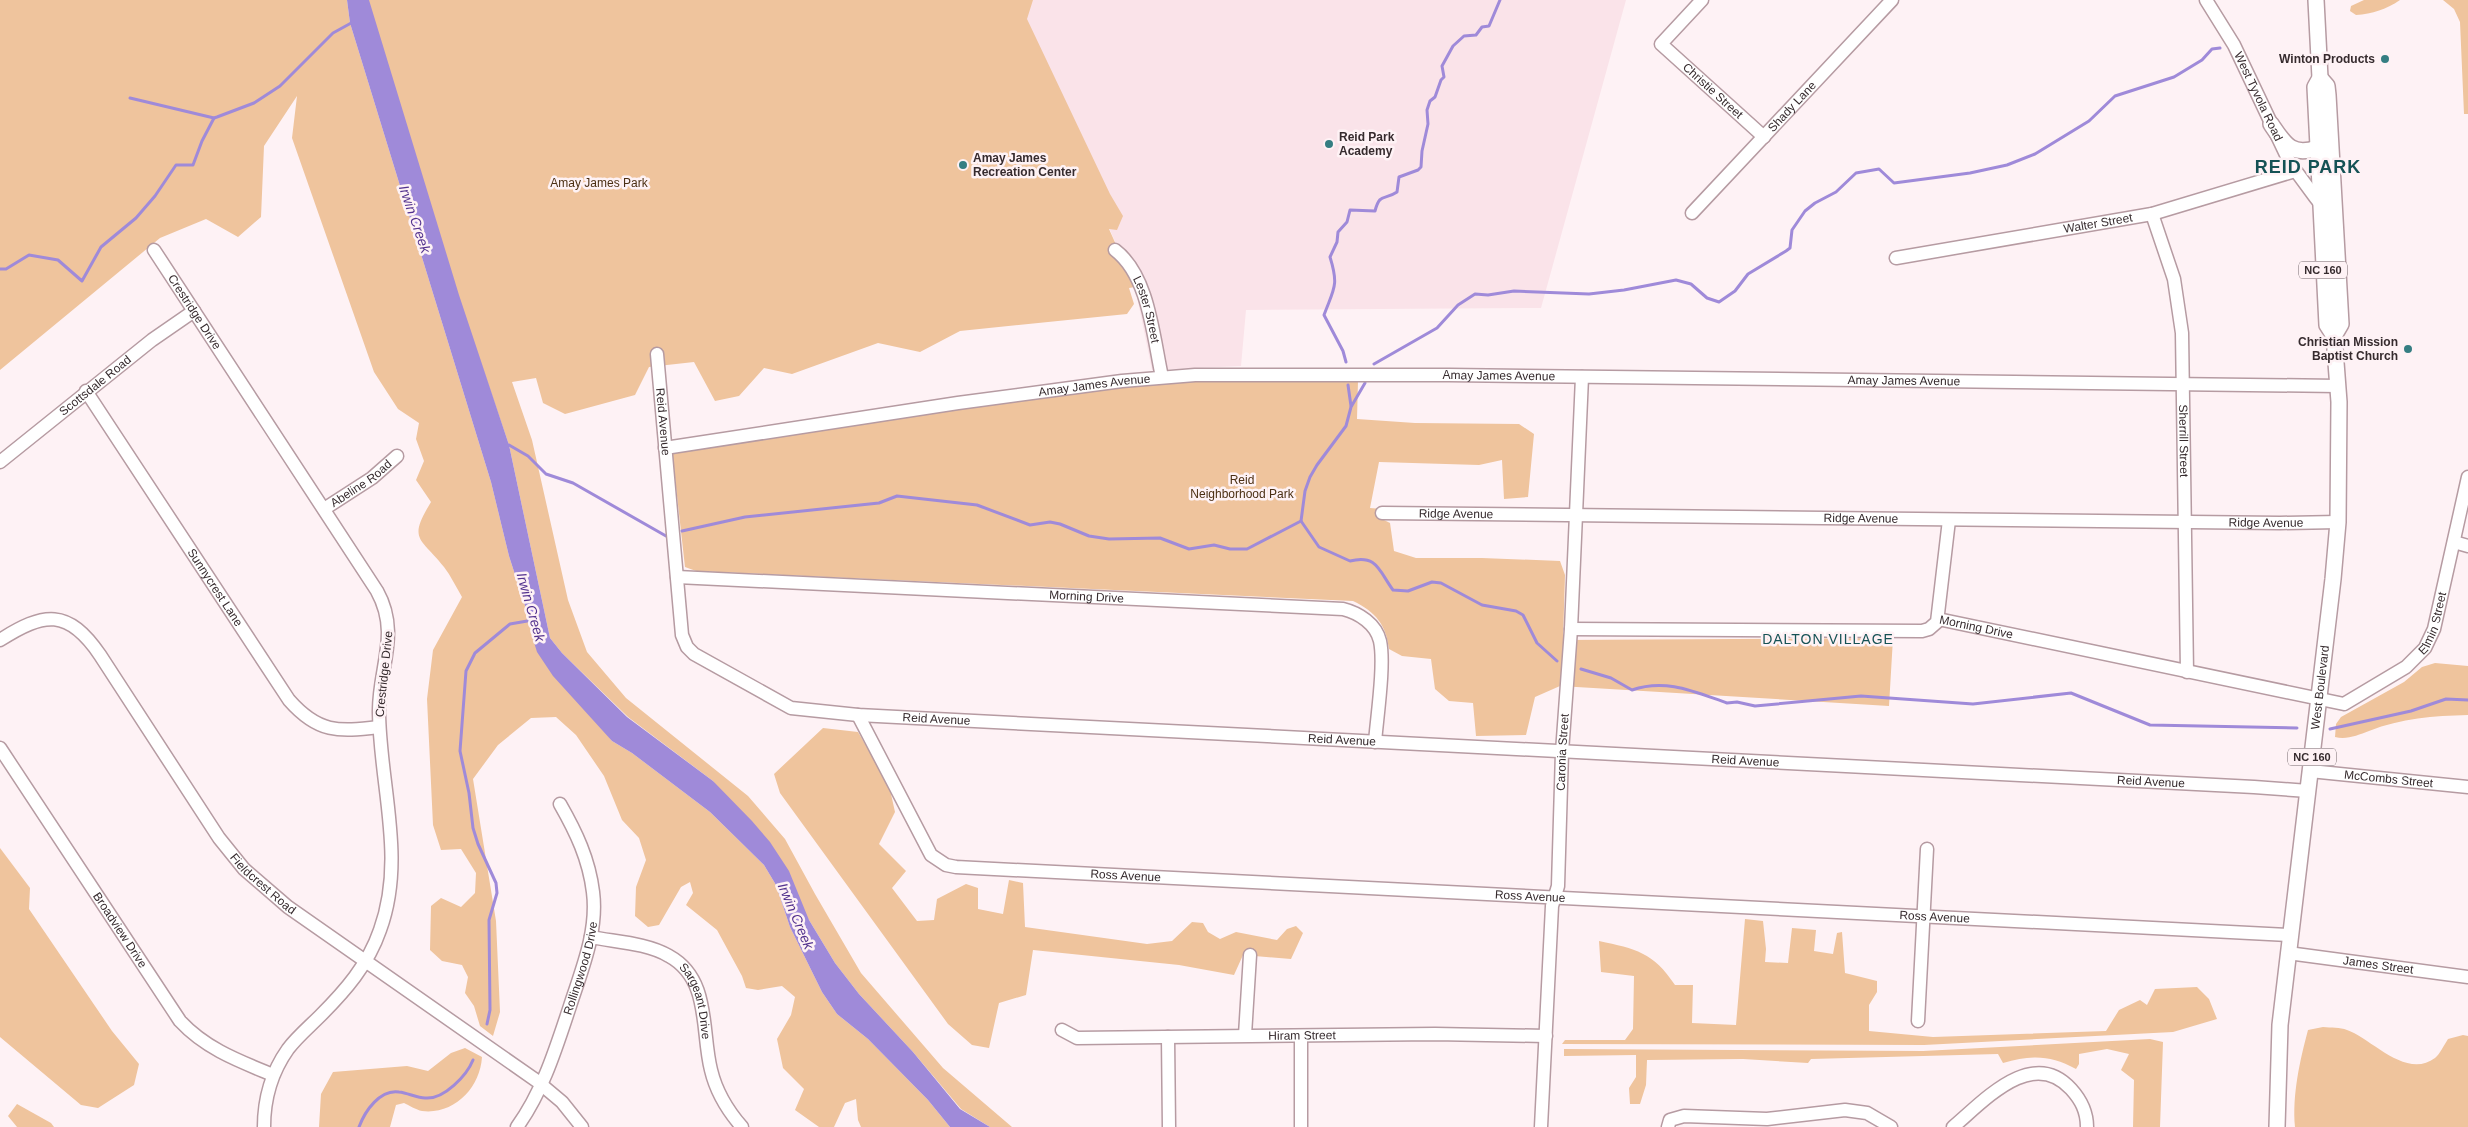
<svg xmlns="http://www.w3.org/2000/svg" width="2468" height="1127" font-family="Arial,sans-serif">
<rect width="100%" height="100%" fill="#fef2f5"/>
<!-- built -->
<path fill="#fae3e9" d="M1009,0H1626L1541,308L1246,310L1241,366L1152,370L1135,287Z"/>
<!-- green -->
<g fill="#efc49d">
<path d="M0,0H347L350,23L491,482L509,556L530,621L533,639L612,741L632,753L710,812L764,865L776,885L790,927L822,992L837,1014L868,1039L928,1100L950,1127H861L858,1120L856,1099L845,1103L834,1127H819L795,1110L804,1089L783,1068L777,1039L791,1015L795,997L782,986L758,990L746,988L742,976L717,930L686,905L693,893L690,882L681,887L659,925L648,927L635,916L636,887L646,860L639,838L622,820L604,776L576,735L556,717L531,718L498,745L473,779L496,921L500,1012L493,1036L480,1026L474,1006L465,993L468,977L462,965L442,961L430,950L431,906L441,898L461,907L475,893L476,873L461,849L441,850L433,825L427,699L433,650L462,597C456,587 451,576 444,567C421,537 407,541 431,502L416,480L424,461L416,439L419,423L398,409L374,372L292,138L297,96L264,146L261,217L238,237L206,219L160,238L0,370Z"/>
<path d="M357,0H1033L1027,19L1110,194L1123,216L1117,230L1109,229L1135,287L1129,288L1134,304L1127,314L960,331L920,352L878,343L792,374L764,368L739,396L715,401L694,362L649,367L635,395L565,414L543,403L536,378L512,382L532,440L568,600L587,652L626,698L748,796L785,839L815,894L861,973L943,1068L1012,1127H990L961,1109L913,1052L859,994L835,963L809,920L713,781L628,717L562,653L550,638L509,445Z"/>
<path d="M2364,0H2400C2387,9 2372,14 2356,15L2350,11L2351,6Z"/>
<path d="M2443,0H2468V114H2464L2460,22L2454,9Z"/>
<path d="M1240,378L1358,381L1357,419L1415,423L1519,424L1534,434L1528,497L1504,499L1502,460L1479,465L1379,462L1370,508L1382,509V519L1390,523L1394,551L1416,558H1482L1560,561L1565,575L1563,640L1893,638L1889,706L1560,686L1535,697L1526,735L1476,736L1473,703L1449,701L1435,689L1431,659L1402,656L1389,649C1386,625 1376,612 1353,601L696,571L685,567L672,451L960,407L1122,386Z"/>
<path d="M2435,663L2468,666V715C2433,716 2402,718 2369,731C2358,735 2347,740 2335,737L2336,724L2341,717L2404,682L2422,667Z"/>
<path d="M823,728L858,732L889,785L895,812L879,844L906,871L892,888L917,921L934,920L937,899L966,884L978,888V909L1003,914L1009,880L1023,883L1025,927L1147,944L1172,941L1192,922L1203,923L1208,932L1220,939L1236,932L1277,940L1287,929L1296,926L1303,933L1291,959L1243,955L1234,975L1179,965L1033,950L1026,995L999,1003L989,1048L972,1045L948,1024L780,793L774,774Z"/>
<path d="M0,848L30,888L29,909L112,1031L139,1064L134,1085L98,1108L81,1105L0,1037Z"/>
<path d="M1745,919L1763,921L1766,949L1765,962L1788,963L1792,928L1816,930L1814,951L1833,954L1837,933L1842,932L1845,973L1877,981V992L1869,1005V1031L1933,1037L2106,1031L2119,1010L2140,1000L2147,1005L2155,989L2197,987L2209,999L2217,1019L2173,1032L1924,1045L1562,1044L1565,1040H1625L1633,1029L1634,976L1601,972L1599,941C1636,949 1653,952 1675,985H1693L1692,1023L1736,1025Z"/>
<path d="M2323,1027C2331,1028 2340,1027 2347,1030C2371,1038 2406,1080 2435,1058C2440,1054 2444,1045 2448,1039L2463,1035L2468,1036V1127H2295C2292,1095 2300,1060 2308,1030Z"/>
<path d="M2150,1039L2163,1042L2160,1127H2133L2134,1080L2121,1070L2129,1054L2107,1049L2079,1054V1064L2076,1069C2050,1055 2032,1055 2003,1063L1998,1054L1811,1059L1808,1063L1743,1059L1647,1060L1646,1085L1640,1104H1630L1629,1088L1636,1077V1055L1564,1056V1049L1923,1051Z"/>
<path d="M465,1048L482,1057C480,1088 454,1115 422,1111C416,1110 409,1105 404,1103L396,1105L390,1127H319L321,1094L333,1072L407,1066L428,1071L451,1053Z"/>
<path d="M17,1104L51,1123L54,1127H17L8,1116Z"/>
</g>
<!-- water -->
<path fill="#9f8ad9" d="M347,0H369L459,295L509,445L550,638L562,653L627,717L713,781L752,821L770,842L789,871L809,920L835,963L859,994L913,1052L960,1109L990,1127H950L928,1100L868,1039L837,1014L822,992L790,927L776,885L764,865L710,812L632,753L612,741L553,676L537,652L533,639L530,621L509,556L491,482L350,23Z"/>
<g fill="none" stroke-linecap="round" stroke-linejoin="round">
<!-- stream -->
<g stroke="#9f8ad9" stroke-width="3">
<path d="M130,98L214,118L217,117L254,103L280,86L333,33L353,22"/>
<path d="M0,269H6L29,255L58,260L82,281L101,247L136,218L155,196L176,165H193L202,141L214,118"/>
<path d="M1346,362L1343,351L1324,315C1334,288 1339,286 1330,257L1337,242L1338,232L1347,222L1350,210L1375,211C1380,192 1384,201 1397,192L1399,177L1418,170L1421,167L1422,151L1428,124L1427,110L1430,101L1435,97L1441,80L1444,77L1442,66L1453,46L1464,36L1476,35L1482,27L1489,26L1500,0"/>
<path d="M1374,364L1437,328L1458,305L1475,294L1488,295L1514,291L1589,294L1624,290L1676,280L1691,284L1707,298L1719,302L1735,291L1748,274L1786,251L1790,248L1792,230L1805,211L1815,203L1836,192L1856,173L1879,169L1894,183L1970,173L2007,165L2035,154L2089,121L2115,96L2174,77L2202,60L2212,49L2220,48"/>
<path d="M1365,383L1351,407L1346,426L1317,465L1310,477L1305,491L1301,521L1319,547L1350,561C1377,554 1379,571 1393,590L1408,591L1432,582L1441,583L1482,605L1516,611L1523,615L1537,643L1557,661"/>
<path d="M1348,385L1351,406"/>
<path d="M505,446L509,445L528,456L546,474L573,483L666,536"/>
<path d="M682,531L745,517L879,503L897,496L977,505L1030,525L1050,522L1060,524L1089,536L1109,539L1160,538L1189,549L1214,545L1230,549H1247L1301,521"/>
<path d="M1581,669L1611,678L1632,690C1666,678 1695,692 1727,703L1737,702L1755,706L1861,696L1973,704L2071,693L2150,725L2297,728"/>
<path d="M2330,729L2411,711L2446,699L2468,700"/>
<path d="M487,1024L490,1010L489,920L497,893L496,883L478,844L473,828L469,793L460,751L466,671L475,653L510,624L533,620"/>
<path d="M359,1127C365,1111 380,1089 399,1092C408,1093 417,1098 425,1098C444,1100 467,1075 473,1060"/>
</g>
<!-- minor casing -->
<g stroke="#b69ba2" stroke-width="15">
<g id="minor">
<path id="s1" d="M1702,0L1661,44L1764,137"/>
<path id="s2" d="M2206,0L2234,45L2290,163L2315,197L2319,202L2326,203"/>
<path id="s3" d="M1692,213L1892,0"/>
<path id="s4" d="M2152,214L2174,279L2182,333L2187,672"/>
<path id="s5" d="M154,250L377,591C401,634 378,669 379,713C380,786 406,859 380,930C368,965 345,991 320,1016C309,1027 297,1037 288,1049C271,1073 264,1098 264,1127"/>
<path id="s6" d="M1115,250C1149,276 1153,336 1162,377"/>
<path id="s7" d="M1896,258L2152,214L2295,171"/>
<path id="s8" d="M657,354L682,635L687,647L694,654L791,708L858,715L2254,787L2308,791"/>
<path id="s9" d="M86,391L289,700C318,733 338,732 379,727"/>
<path id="s10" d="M665,448L958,403L1122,381L1195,375H1449L2338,386"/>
<path id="s11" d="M0,462L152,340L194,311"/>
<path id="s12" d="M324,509L372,478L397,456"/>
<path id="s13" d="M1382,513L2280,523L2338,522"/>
<path d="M2454,542L2468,546"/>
<path id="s14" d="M677,577L1343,609C1359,613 1376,624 1380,641C1385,664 1377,717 1375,742"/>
<path id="s15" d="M1938,619L2344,704L2406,667L2425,648L2434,629L2468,477"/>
<path d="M1571,629L1922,631L1929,629L1937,622L1949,520"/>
<path id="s16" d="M0,640C44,612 68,608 100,655L219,838L244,869L288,907L537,1081L562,1102L582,1127"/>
<path id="s17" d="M858,715L931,855L946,865L956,867L2290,935"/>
<path id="s18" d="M0,748L180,1021C206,1049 239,1061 273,1075"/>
<path id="s19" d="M2310,771L2468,787"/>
<path id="s20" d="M591,937C616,942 647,943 669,956C711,979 701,1031 711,1070C716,1091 728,1111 742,1127"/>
<path id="s21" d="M2288,953L2468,977"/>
<path d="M1918,1021L1927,849"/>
<path id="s22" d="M1062,1030L1077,1038L1435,1034L1546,1036"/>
<path d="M1245,1035L1250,955"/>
<path d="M1168,1037L1169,1127"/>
<path id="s23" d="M517,1127C543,1091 556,1048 570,1006C582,969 598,931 593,892C589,859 576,832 560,804"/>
<path d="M1301,1127V1036"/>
<path id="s24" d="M1541,1127L1552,906L1558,886L1562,752L1571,629L1582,377"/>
<path d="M1668,1127L1670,1120L1684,1116L1767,1119L1845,1110L1867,1113L1891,1127"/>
<path d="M1953,1127C1983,1102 2032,1046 2071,1089C2081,1100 2087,1111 2087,1127"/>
</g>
</g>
<!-- major casing -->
<g stroke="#b69ba2" stroke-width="18">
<g id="major">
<path d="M2320,78L2327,86L2328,95L2341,324L2334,336"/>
<path d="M2271,124C2284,143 2291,157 2317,148"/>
<path id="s25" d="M2277,1127L2280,1025L2333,579L2338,522L2339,402L2334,336L2327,325L2315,87L2320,78L2316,0"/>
</g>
</g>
<!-- minor -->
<use href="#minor" stroke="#fff" stroke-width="12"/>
<!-- major -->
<use href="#major" stroke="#fff" stroke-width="15"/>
</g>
<!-- markers -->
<g fill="#357e82" stroke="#fef2f5" stroke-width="2">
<circle cx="2385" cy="59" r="5"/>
<circle cx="1329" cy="144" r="5"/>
<circle cx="963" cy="165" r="5"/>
<circle cx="2408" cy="349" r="5"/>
</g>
<g text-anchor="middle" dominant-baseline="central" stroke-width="5" stroke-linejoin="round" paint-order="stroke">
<!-- shield labels -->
<g fill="#fef2f5" stroke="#72676a" stroke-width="1">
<rect x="2299" y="261.5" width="48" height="17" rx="4"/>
<rect x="2288" y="748.5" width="48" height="17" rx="4"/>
</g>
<g font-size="11" font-weight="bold" fill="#362b2e">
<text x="2323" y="270">NC 160</text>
<text x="2312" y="757">NC 160</text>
</g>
<!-- poi labels -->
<g font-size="12" font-weight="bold" fill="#362b2e" stroke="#fef2f5" text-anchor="end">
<text x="2375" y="59">Winton Products</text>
<text x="1339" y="137" text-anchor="start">Reid Park<tspan x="1339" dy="14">Academy</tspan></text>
<text x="973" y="158" text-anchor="start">Amay James<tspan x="973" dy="14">Recreation Center</tspan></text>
<text x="2398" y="342">Christian Mission<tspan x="2398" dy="14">Baptist Church</tspan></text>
</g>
<!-- street labels -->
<g font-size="12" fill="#362b2e" stroke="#fef2f5">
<text stroke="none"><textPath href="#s1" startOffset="130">Christie Street</textPath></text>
<text stroke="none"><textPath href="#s2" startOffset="110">West Tyvola Road</textPath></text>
<text stroke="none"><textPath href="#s3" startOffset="146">Shady Lane</textPath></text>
<text stroke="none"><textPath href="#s7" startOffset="205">Walter Street</textPath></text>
<text stroke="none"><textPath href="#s6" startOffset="69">Lester Street</textPath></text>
<text stroke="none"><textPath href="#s5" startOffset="74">Crestridge Drive</textPath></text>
<text stroke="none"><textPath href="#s10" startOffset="839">Amay James Avenue</textPath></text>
<text stroke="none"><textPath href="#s10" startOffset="1244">Amay James Avenue</textPath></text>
<text stroke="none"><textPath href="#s11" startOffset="122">Scottsdale Road</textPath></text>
<text stroke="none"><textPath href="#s10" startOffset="434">Amay James Avenue</textPath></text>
<text stroke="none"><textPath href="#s8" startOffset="68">Reid Avenue</textPath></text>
<text stroke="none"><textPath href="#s4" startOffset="231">Sherrill Street</textPath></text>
<text stroke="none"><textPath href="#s12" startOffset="45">Abeline Road</textPath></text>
<text stroke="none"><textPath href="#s13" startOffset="74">Ridge Avenue</textPath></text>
<text stroke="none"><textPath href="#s13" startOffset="479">Ridge Avenue</textPath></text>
<text stroke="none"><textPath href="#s13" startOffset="884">Ridge Avenue</textPath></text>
<text stroke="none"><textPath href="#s9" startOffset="235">Sunnycrest Lane</textPath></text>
<text stroke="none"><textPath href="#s14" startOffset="410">Morning Drive</textPath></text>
<text stroke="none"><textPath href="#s15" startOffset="540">Elmin Street</textPath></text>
<text stroke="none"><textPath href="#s15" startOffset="39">Morning Drive</textPath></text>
<text transform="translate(384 674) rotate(-84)">Crestridge Drive</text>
<text stroke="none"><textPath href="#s25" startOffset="442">West Boulevard</textPath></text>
<text stroke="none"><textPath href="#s8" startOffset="562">Reid Avenue</textPath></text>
<text stroke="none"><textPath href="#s8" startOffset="968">Reid Avenue</textPath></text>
<text stroke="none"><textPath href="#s24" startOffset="376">Caronia Street</textPath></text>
<text stroke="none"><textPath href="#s8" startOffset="1372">Reid Avenue</textPath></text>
<text stroke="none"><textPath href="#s19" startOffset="79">McCombs Street</textPath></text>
<text stroke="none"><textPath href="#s8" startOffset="1778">Reid Avenue</textPath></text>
<text stroke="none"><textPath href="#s17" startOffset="356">Ross Avenue</textPath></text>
<text stroke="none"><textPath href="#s16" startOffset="401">Fieldcrest Road</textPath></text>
<text stroke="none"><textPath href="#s17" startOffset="761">Ross Avenue</textPath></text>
<text stroke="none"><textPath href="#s17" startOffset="1166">Ross Avenue</textPath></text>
<text stroke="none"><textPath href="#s18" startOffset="218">Broadview Drive</textPath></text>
<text stroke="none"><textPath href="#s21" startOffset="91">James Street</textPath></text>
<text stroke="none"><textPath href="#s23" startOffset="172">Rollingwood Drive</textPath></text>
<text stroke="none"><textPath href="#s20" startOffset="136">Sargeant Drive</textPath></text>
<text stroke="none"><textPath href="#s22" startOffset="242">Hiram Street</textPath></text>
</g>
<!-- park labels -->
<g font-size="12" fill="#4b2f13" stroke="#fef2f5">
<text x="599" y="183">Amay James Park</text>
<text x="1242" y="480">Reid<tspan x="1242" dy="14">Neighborhood Park</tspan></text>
</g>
<!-- water labels -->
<g font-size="14" font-style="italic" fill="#53328e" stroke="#fef2f5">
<text transform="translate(415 219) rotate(71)">Irwin Creek</text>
<text transform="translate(531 607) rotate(74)">Irwin Creek</text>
<text transform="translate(796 916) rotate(67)">Irwin Creek</text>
</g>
<!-- neighbourhood labels -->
<g font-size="14" letter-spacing="1" fill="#155255" stroke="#fef2f5">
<text x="1828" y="639">DALTON VILLAGE</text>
</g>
<!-- district labels -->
<g font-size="18" font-weight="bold" letter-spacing="1" fill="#155255" stroke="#fef2f5">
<text x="2308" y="167">REID PARK</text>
</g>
</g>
</svg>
